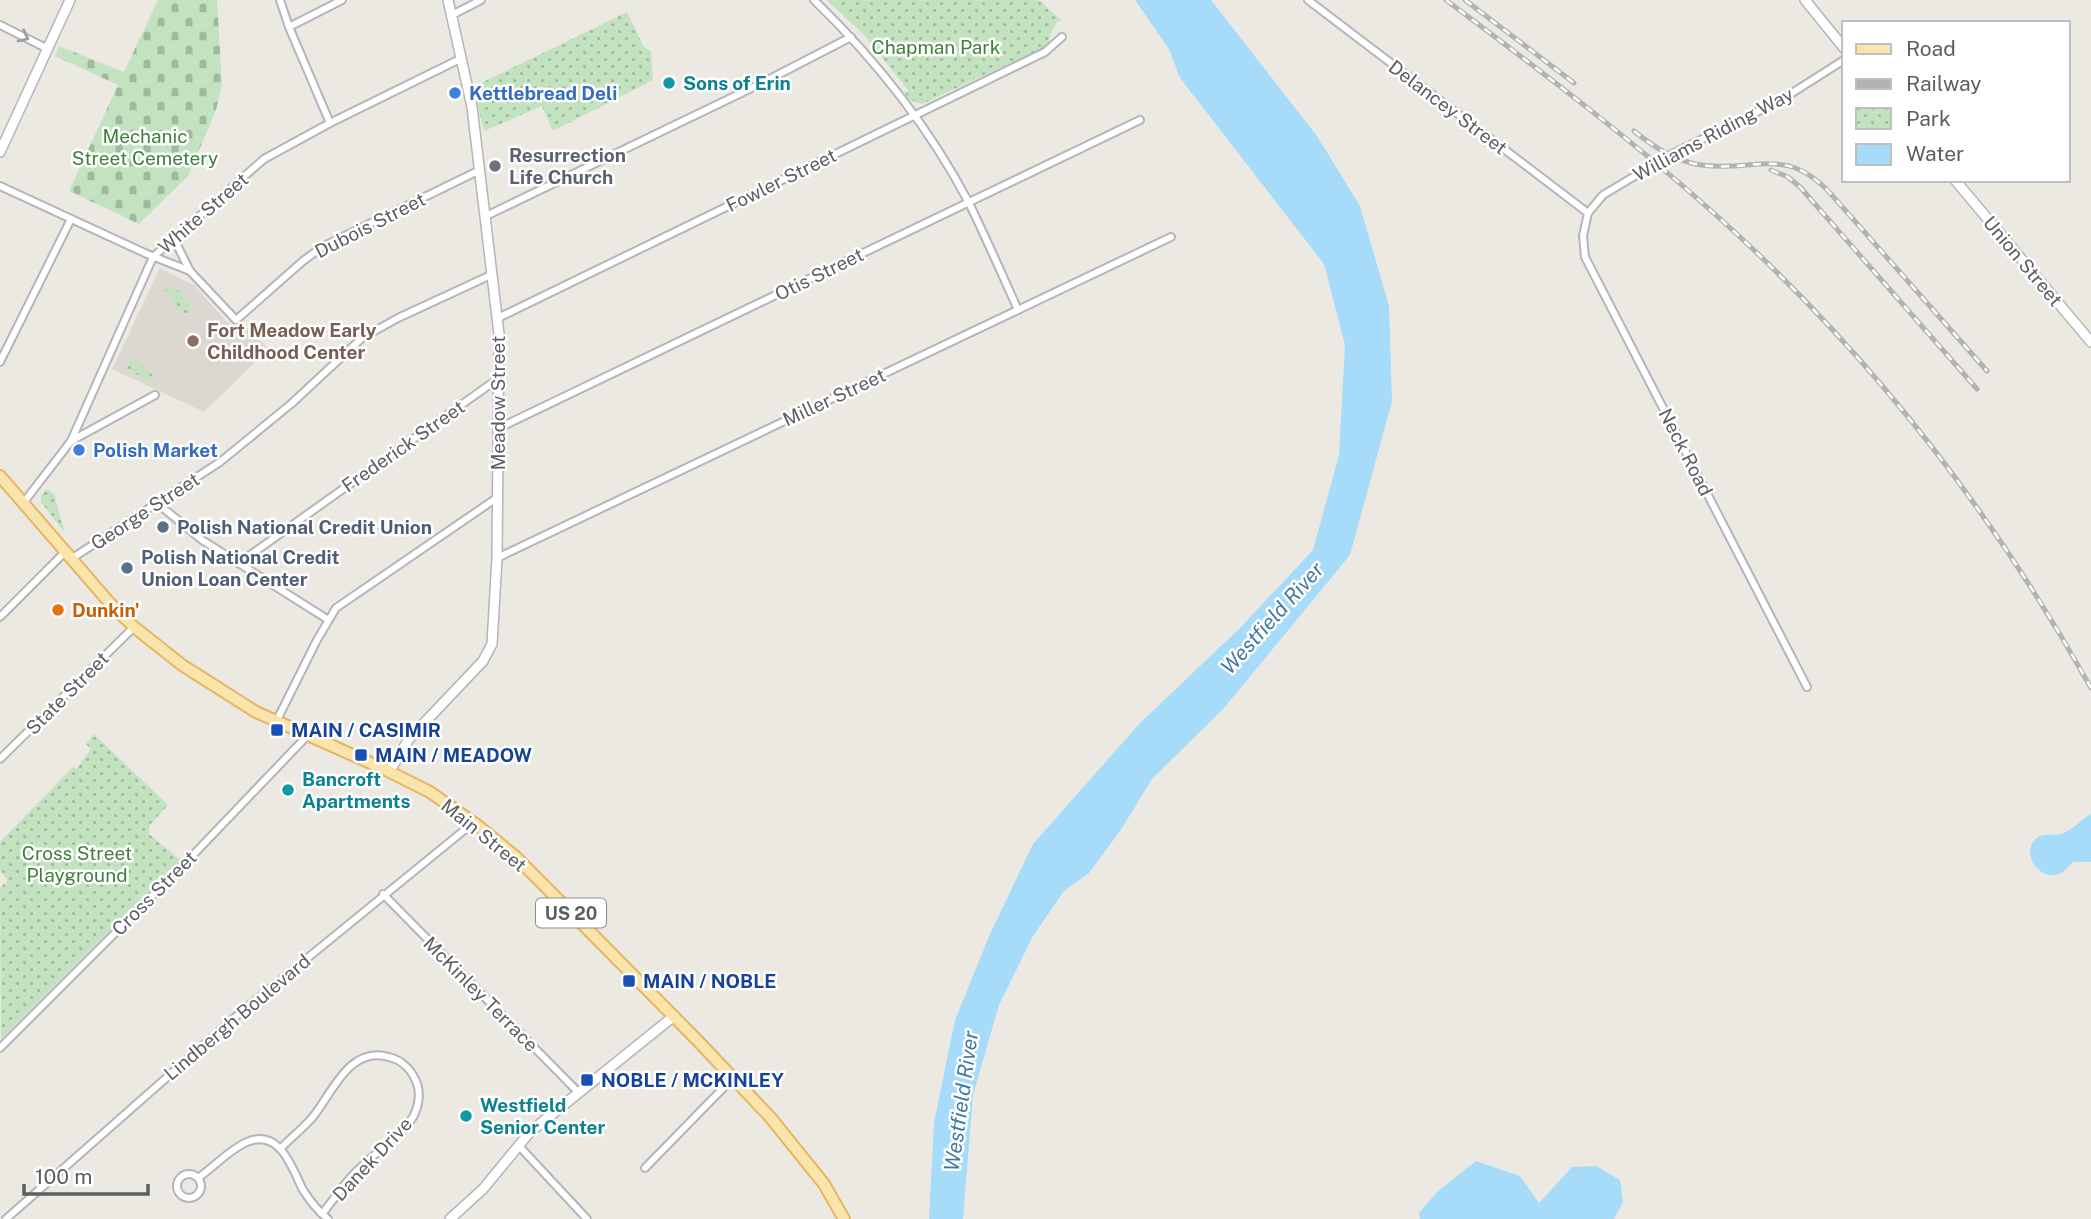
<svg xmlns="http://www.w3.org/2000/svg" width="2091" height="1219" font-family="'Public Sans',sans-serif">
<defs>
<pattern id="cemetery-stones" width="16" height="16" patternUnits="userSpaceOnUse" patternTransform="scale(1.75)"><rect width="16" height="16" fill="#c3e2c0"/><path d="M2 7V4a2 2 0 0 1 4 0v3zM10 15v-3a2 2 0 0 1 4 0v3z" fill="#a1ba9f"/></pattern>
<pattern id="park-dots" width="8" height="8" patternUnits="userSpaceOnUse" patternTransform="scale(1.75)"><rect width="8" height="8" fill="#c3e2c0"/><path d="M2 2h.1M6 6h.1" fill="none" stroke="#a1ba9f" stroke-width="1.8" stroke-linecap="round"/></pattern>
</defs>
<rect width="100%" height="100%" fill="#ece9e2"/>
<!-- education -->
<path fill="#dcd8d1" d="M160,268L194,285L226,321L231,326L246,327L269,349L204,412L112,369Z"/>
<!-- cemetery -->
<path fill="url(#cemetery-stones)" d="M158,0H217L222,85L216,110L188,176L139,224L69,191L118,85L55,56L59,46L124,72Z"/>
<!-- park -->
<g fill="url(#park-dots)">
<path d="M827,0H1039L1062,21H1058C1052,29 1049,35 1049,45L922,104L910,100L905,93L908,90L864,35Z"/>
<path d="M627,12L644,47L651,51L653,80L553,131L542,106L484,131L473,87Z"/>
<path d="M167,285L184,294L183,298L190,303L189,309L193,312L185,313L174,308V296L165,292Z"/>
<path d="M131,359L142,364L143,369L155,376L152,382L126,369Z"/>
<path d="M46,489L54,494L65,533L41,502V496Z"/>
<path d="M94,734L168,805L150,825L149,834L180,860L1,1039L0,888L8,880L0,871V842L73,767L76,769L91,749L86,744Z"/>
</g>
<!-- water -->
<g fill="#a6dcf9">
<path d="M1135,0H1211L1317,136L1360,206L1389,306L1392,401L1350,555L1224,708L1152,779L1120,831L1089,873L1064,891L1033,936L999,1005L973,1095L963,1219H929L934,1123L955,1020L990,934L1033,844L1140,723L1241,627L1313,550L1339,455L1345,345L1324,264L1180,78L1169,49Z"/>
<path d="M2091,814V862H2073C2070,865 2066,870 2061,873C2041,884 2018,852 2037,838C2044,832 2055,837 2064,833C2073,829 2082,819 2091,814Z"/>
<path d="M1476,1161L1520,1176L1539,1203L1572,1167L1596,1166L1620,1180L1623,1202L1614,1219H1420L1419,1213L1438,1191Z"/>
</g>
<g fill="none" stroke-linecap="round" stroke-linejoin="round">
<!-- street casing -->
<g stroke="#b3b5b9" stroke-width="10">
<g id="street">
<path d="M280,0L289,27L330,123"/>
<path d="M814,0C875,59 929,127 969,203C986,238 1002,274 1018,310"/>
<path d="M1308,0L1588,213"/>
<path d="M452,15L481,0"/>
<path d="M0,25L48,49"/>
<path d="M289,27L342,0"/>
<path d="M0,186L147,254L190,271L236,320L303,261L322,247L480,170"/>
<path d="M486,216L762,83L851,37"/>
<path d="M174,239L190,271"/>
<path d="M498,318L1045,52L1062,37"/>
<path d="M0,362L71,219"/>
<path d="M499,428L1140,120"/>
<path d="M71,441L155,395"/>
<path d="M24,502L71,441L153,257L264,159L330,123L460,59"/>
<path d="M157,503L202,540L327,619"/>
<path d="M497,558L1171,237"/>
<path d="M71,559L220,462L291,404L362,338L398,318L493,274"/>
<path d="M239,563L499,378"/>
<path d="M0,617L65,552"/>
<path d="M1807,687L1585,257L1583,236L1588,213L1603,195L1670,155L1781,100L1844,60"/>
<path d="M276,722L317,640L336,608L498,497"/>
<path d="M0,759L134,627"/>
<path d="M383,894L579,1093"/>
<path d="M0,1048L194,854L307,736"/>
<path d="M519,1146L587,1219"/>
<path d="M281,1148C291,1138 302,1129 312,1118C332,1094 349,1045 389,1057C401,1060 411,1069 416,1081C421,1092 419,1106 413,1117C400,1137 376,1152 359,1169C345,1182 334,1199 322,1214"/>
<path d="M645,1168L734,1077"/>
<circle cx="189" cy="1186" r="12"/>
<path d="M198,1178C214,1167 230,1149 247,1142C280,1128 292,1168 303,1190C310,1201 318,1211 328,1219"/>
<path d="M6,1219L240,1013L473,823"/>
</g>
</g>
<!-- secondary casing -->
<g stroke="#b2b6b9" stroke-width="12">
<g id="secondary">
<path d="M1805,0L1844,48"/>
<path d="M0,152L70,0"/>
<path d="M1955,180L2091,342"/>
<path d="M389,772L409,739L483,661L492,644L497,558L499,334L472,107L448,0"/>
<path d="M450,1219L483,1189L530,1132L674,1016"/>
</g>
</g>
<!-- primary casing -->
<g stroke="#e7b561" stroke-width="14">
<path id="primary" d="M0,476L108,601L134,627L182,665L256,712L384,769L430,792L477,825L516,857L698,1041L770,1117L824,1184L844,1219"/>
</g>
<!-- street -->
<use href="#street" stroke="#fff" stroke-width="6"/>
<!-- secondary -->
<use href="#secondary" stroke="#fff" stroke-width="9"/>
<!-- primary -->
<use href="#primary" stroke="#f9e5ab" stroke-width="10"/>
<!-- rail casing -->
<g stroke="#b1b2b2" stroke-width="5">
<g id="rail">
<path d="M1446,0C1542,72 1638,144 1727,225C1873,358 1995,516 2091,688"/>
<path d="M1465,0L1574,83"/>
<path d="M1634,131C1654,147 1675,161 1701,165C1755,173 1785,144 1831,194L1987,371"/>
<path d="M1771,170L1788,177L1800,187L1977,389"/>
</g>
</g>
<!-- rail -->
<use href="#rail" stroke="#fff" stroke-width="2.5" stroke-dasharray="8" stroke-linecap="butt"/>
</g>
<!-- one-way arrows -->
<defs><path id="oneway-chevron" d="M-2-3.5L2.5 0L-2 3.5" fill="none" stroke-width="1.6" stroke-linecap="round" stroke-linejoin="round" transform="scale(1.75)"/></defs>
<use stroke="#9d9fa1" href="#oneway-chevron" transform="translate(24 37) rotate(27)"/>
<!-- markers -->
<g fill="#0f9aa8" stroke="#fff" stroke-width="2.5">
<circle cx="669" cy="83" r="7"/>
<circle cx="288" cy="790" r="7"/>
<circle cx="466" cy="1116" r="7"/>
</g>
<g fill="#3f7fe0" stroke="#fff" stroke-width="2.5">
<circle cx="455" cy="93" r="7"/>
<circle cx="79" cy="450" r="7"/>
</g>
<circle fill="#6b7280" stroke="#fff" stroke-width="2.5" cx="495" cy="166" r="7"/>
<circle fill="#8d6e63" stroke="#fff" stroke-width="2.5" cx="193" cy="341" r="7"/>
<g fill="#5c6f8a" stroke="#fff" stroke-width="2.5">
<circle cx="163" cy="527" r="7"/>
<circle cx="127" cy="568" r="7"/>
</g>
<circle fill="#e8710a" stroke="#fff" stroke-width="2.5" cx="58" cy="610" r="7"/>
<g fill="#1a4fb4" stroke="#fff" stroke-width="2.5">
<rect x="270" y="723" width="14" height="14" rx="3.5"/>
<rect x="354" y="748" width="14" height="14" rx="3.5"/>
<rect x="622" y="974" width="14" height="14" rx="3.5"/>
<rect x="580" y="1073" width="14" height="14" rx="3.5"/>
</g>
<g text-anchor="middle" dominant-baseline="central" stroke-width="5" stroke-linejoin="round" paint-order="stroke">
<!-- shield labels -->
<rect fill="#fff" stroke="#8c8f91" stroke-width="2" x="536" y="898.5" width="70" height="29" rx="5"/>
<g font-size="18" font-weight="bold" fill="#5b5f62">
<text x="571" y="913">US 20</text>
</g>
<!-- park labels -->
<g font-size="19" fill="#3e813b" stroke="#fff">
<text x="936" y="47">Chapman Park</text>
<text x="145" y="136">Mechanic<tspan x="145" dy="22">Street Cemetery</tspan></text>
<text x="77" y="853">Cross Street<tspan x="77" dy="22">Playground</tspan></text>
</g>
<!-- culture labels -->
<g font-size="19" font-weight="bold" fill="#0d838f" stroke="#fff" text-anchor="start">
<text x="683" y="83">Sons of Erin</text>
<text x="302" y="779">Bancroft<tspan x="302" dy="22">Apartments</tspan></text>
<text x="480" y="1105">Westfield<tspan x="480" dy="22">Senior Center</tspan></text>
</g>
<!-- shop labels -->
<g font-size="19" font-weight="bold" fill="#366cbe" stroke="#fff" text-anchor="start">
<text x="469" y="93">Kettlebread Deli</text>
<text x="93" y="450">Polish Market</text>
</g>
<!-- street labels -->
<g font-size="19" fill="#5b5f62" stroke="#fff">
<text transform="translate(1448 107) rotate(37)">Delancey Street</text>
<text transform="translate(1713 134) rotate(-28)">Williams Riding Way</text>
<text transform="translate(781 180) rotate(-26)">Fowler Street</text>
<text transform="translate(203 213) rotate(-41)">White Street</text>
<text transform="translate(370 225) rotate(-27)">Dubois Street</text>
<text transform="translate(2023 261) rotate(50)">Union Street</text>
<text transform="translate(819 274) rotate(-26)">Otis Street</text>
<text transform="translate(834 397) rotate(-25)">Miller Street</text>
<text transform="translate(498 403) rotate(-90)">Meadow Street</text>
<text transform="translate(403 446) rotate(-35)">Frederick Street</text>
<text transform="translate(1686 452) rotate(63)">Neck Road</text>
<text transform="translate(145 511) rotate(-33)">George Street</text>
<text transform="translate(67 693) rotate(-45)">State Street</text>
<text transform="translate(484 835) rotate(39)">Main Street</text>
<text transform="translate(154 893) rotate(-45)">Cross Street</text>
<text transform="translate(481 994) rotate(45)">McKinley Terrace</text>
<text transform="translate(237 1017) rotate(-40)">Lindbergh Boulevard</text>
<text transform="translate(372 1159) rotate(-47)">Danek Drive</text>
</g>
<!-- worship labels -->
<g font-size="19" font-weight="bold" fill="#5b616d" stroke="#fff" text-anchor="start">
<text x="509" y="155">Resurrection<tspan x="509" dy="22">Life Church</tspan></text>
</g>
<!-- education labels -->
<g font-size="19" font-weight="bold" fill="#785e54" stroke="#fff" text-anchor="start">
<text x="207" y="330">Fort Meadow Early<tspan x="207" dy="22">Childhood Center</tspan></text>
</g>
<!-- service labels -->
<g font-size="19" font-weight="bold" fill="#4e5e75" stroke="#fff" text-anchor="start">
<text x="177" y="527">Polish National Credit Union</text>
<text x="141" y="557">Polish National Credit<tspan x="141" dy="22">Union Loan Center</tspan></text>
</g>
<!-- food labels -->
<g font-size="19" font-weight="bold" fill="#c56008" stroke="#fff" text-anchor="start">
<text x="72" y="610">Dunkin'</text>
</g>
<!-- transit labels -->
<g font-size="19" font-weight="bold" fill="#164399" stroke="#fff" text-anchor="start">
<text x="291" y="730">MAIN / CASIMIR</text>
<text x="375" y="755">MAIN / MEADOW</text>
<text x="643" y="981">MAIN / NOBLE</text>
<text x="601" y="1080">NOBLE / MCKINLEY</text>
</g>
<!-- water labels -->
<g font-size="21" font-style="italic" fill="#4279a1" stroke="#fff">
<text transform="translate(1272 618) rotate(-48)">Westfield River</text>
<text transform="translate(961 1101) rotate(-82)">Westfield River</text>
</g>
</g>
<!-- legend -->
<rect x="1842" y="21" width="228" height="161" fill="#ffffff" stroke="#bdbfc0" stroke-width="2"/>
<rect x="1856" y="44" width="35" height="10" fill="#f9e5ab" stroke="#bdbfc0" stroke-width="2"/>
<text x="1906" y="56" font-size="21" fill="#5b5f62">Road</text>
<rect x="1856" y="79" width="35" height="10" fill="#b1b2b2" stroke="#bdbfc0" stroke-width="2"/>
<text x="1906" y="91" font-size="21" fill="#5b5f62">Railway</text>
<rect x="1856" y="108" width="35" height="21" fill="url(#park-dots)" stroke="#bdbfc0" stroke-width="2"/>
<text x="1906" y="126" font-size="21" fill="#5b5f62">Park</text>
<rect x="1856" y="144" width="35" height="21" fill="#a6dcf9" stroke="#bdbfc0" stroke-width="2"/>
<text x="1906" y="161" font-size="21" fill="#5b5f62">Water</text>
<!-- scale -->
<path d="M24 1184v10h124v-10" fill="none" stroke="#5b5f62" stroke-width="3.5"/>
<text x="35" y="1184" font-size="21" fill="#5b5f62" stroke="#ffffff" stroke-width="5" paint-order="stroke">100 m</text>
</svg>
